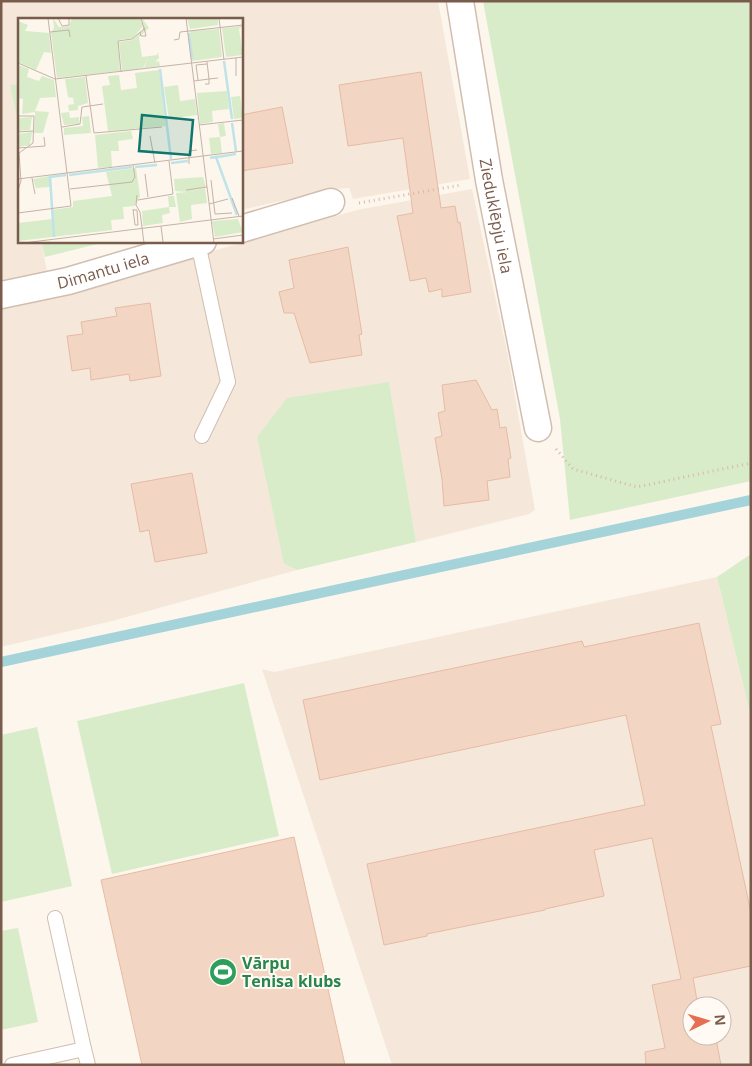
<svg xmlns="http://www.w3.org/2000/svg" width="752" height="1066" font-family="'Open Sans',sans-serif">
<rect width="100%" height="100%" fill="#fdf6ec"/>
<!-- residential -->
<g fill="#f5e8da" fill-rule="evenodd">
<path d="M1,1H438L470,179L353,199L349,188L335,189L241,210V19H19V84L11,86L19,127V241H41L48,276L1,285Z"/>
<path d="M472,189L508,356L535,510L529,514L416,542L389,382L284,564L297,570L112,621L1,647V308L54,296L357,210Z"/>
<path d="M717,577L751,717V1065H392L262,669L274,672ZM692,1006H722V1036H692Z"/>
</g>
<!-- green -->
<g fill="#d8ecc9">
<path d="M483,1H751V481L570,520L560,419Z"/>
<path d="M19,84V127L10,85Z"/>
<path d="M41,241H109L45,257Z"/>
<path d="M389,382L416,542L297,570L284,564L257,437L287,398Z"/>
<path d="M751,554V717L717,577Z"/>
<path d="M244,683L279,836L112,874L77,721Z"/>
<path d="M37,727L72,886L1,902V735Z"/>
<path d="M18,928L38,1022L1,1030V931Z"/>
</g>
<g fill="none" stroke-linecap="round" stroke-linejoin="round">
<!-- stream -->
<path stroke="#a5d3da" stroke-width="10" d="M1,662L751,500"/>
</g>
<!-- building -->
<g fill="#f3d5c3" stroke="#e6bba3">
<path d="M421,72L441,208L455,206L458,223L460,222L471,292L442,297V289L429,292L426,278L410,281L397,216L413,213L403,138L348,146L339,85Z"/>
<path d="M282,107L293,163L241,171V115Z"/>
<path d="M348,247L362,334L359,335L362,355L310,363L294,313H284L279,292L294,288L289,260Z"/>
<path d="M150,303L161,376L130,381L129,374L91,380L90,368L72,371L67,336L83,334L81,322L117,316L115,308Z"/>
<path d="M476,380L492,410L497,409L500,428L506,427L511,458L508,459L510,477L487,481L489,500L444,506L442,479L435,438L442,436L438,413L445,411L442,385Z"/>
<path d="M192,473L207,553L155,562L149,530L140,532L131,484Z"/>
<path d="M699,623L721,724L711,726L751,913V966L693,978L698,1006H692V1036H705V1041L716,1039L721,1065H646L645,1052L665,1048L652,985L681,979L652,838L594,850L604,896L545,909V910L427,934V936L384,945L367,864L645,805L626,715L320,780L303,700L582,641L584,647Z"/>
<path d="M294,837L345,1065H142L101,880Z"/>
</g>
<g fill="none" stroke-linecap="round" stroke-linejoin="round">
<!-- service casing -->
<g stroke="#d1beb0" stroke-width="16">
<g id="service">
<path d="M198,243L228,382L202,436"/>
<path d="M55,918L84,1049"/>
<path d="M12,1065L84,1049L88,1065"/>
</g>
</g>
<!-- minor casing -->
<g stroke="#d1beb0" stroke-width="29">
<g id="minor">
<path id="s1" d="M460,1L489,180L538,428"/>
<path d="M241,229L331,202"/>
<path id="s2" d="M1,295L68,281L203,241"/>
</g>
</g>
<!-- path -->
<g stroke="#d9b8a5" stroke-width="3" stroke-dasharray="1 4" stroke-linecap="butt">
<path d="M359,203L461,185"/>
<path d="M556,449L573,469L637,487L751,463"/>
</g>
<!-- service -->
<use href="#service" stroke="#fff" stroke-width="14"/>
<!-- minor -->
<use href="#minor" stroke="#fff" stroke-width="26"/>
</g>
<!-- icons -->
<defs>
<g id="stadium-disc" transform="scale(1.4375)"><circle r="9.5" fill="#2e9e5b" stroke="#fffaf3"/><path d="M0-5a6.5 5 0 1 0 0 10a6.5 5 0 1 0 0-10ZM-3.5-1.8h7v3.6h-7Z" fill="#fff"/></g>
</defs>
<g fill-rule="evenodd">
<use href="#stadium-disc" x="223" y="972"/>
</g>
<g text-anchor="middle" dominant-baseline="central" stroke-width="4" stroke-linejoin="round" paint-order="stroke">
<!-- street labels -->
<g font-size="16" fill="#7a5c4d" stroke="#fffaf3">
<text stroke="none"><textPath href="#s1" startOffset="218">Zieduklēpju iela</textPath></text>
<text stroke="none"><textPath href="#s2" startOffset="105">Dimantu iela</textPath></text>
</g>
<!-- leisure labels -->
<g font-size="16" font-weight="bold" fill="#27864d" stroke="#fffaf3" text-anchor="start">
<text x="242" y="963">Vārpu<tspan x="242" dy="18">Tenisa klubs</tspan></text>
</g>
</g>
<!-- overview -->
<g transform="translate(18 18)">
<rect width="225" height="225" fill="#fdf6ec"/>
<path d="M35,0L41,9L51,8L54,0H122L125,8L115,20L100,22L102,53L39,60L33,15L36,10ZM124,0L131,10L121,19L124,39L139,37L140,34L141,40L137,44L141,43L142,48L126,50L130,40L125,50L104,53L101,24L114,22L126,11ZM169,0H200V7L172,11ZM0,3L10,7L7,13L31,15L33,35L26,34L18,52L0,44ZM225,8L221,11L225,37L208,39L204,10ZM201,11L204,39L174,43L172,13ZM0,47L11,51L9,59L21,63L24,58L36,62L38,79L22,80L17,93L31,94L25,115H16L17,94L4,96L5,81L0,80ZM141,52L148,108L90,113L84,68L92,67L90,58L101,57L103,72L119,70L117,55ZM67,59L70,85L60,88V92L51,93L50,87L56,86L55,80L50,79L47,61ZM160,67L162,83L177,81L179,97L151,101L146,69ZM209,73L211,91L194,93L195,104L182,106L179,75ZM222,78L225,100L216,101L213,79ZM51,94L52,100L61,99V106L46,107L43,95ZM71,98L73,115L46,117V110L65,108L64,99ZM14,99L12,112L0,113V100ZM206,105L208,118L202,119L204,135L193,136L191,120L202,119L200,106ZM113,113L115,121L100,123L101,133H93L94,149L80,150L77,117ZM14,114L12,127L0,129V116ZM118,150L122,178L117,188L105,189L106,201L93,202L94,212L0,223V205L34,201L33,192L55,189V183L94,178L88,154ZM32,158V169L18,170L15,161ZM185,159L188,169L173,173L187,170L189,185L173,187L174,201L162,204L158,175L170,174L157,173L156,161ZM150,178H156L158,189H151L152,195L144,197L145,205L125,208L124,193L151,189ZM220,201L225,214L197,219L194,204L195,203Z" fill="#d8ecc9"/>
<path fill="none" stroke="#bfe3e8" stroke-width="2.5" d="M171,15L174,41M206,43L214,101M142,51L153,141M214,105L218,133M199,139L218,136M192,140L198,139L219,197M153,145L170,143M117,149L139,147M51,157L114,149M36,219L32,159L48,157"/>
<path fill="none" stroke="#c5b3a7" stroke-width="1" d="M40,0L44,8L51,7V0M168,0L196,225M201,0L206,42M32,14L51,12L52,19M122,14L123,18H128L126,9M156,22L161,21L162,14L225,7M0,45L37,61L225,39M103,54L100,23L114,21L126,11L123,0M68,58L76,115L144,109M218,58V40M180,62L178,47L189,46M176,63L191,61L189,44M187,66H191V61L200,60M0,98H16L15,125L1,135L3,163L0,172M181,107L225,102M44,109L62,106L64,89L85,86M0,114L15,113M132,118L137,145M0,130L27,128L26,119M171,146V133L179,132M127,156L130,179M14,160L17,176M0,161L225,133M193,162L197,196L214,195M52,171L114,164L117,159L115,147M168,172L189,169M119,177L118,187L122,194L126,225M214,180L221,198M120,182L155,176L151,143M191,186L210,181M115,191L117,207H120L119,192H115M0,195L53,188L30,0M143,208L145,224M195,221L225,217M5,225L225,198"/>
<path fill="#0f766e" fill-opacity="0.15" stroke="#0f766e" stroke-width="2.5" d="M124,97L175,102L172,137L121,133Z"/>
<rect width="225" height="225" fill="none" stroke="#7a5c4d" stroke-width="2.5"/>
</g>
<!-- border -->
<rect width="752" height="1066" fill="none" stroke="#7a5c4d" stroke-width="5"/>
<!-- north arrow -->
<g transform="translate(707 1021) rotate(85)"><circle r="24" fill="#fffaf3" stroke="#cabbb1"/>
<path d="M0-4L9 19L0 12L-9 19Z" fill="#e76f51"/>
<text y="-8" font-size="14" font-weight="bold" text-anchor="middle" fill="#7a5c4d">N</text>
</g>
</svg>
